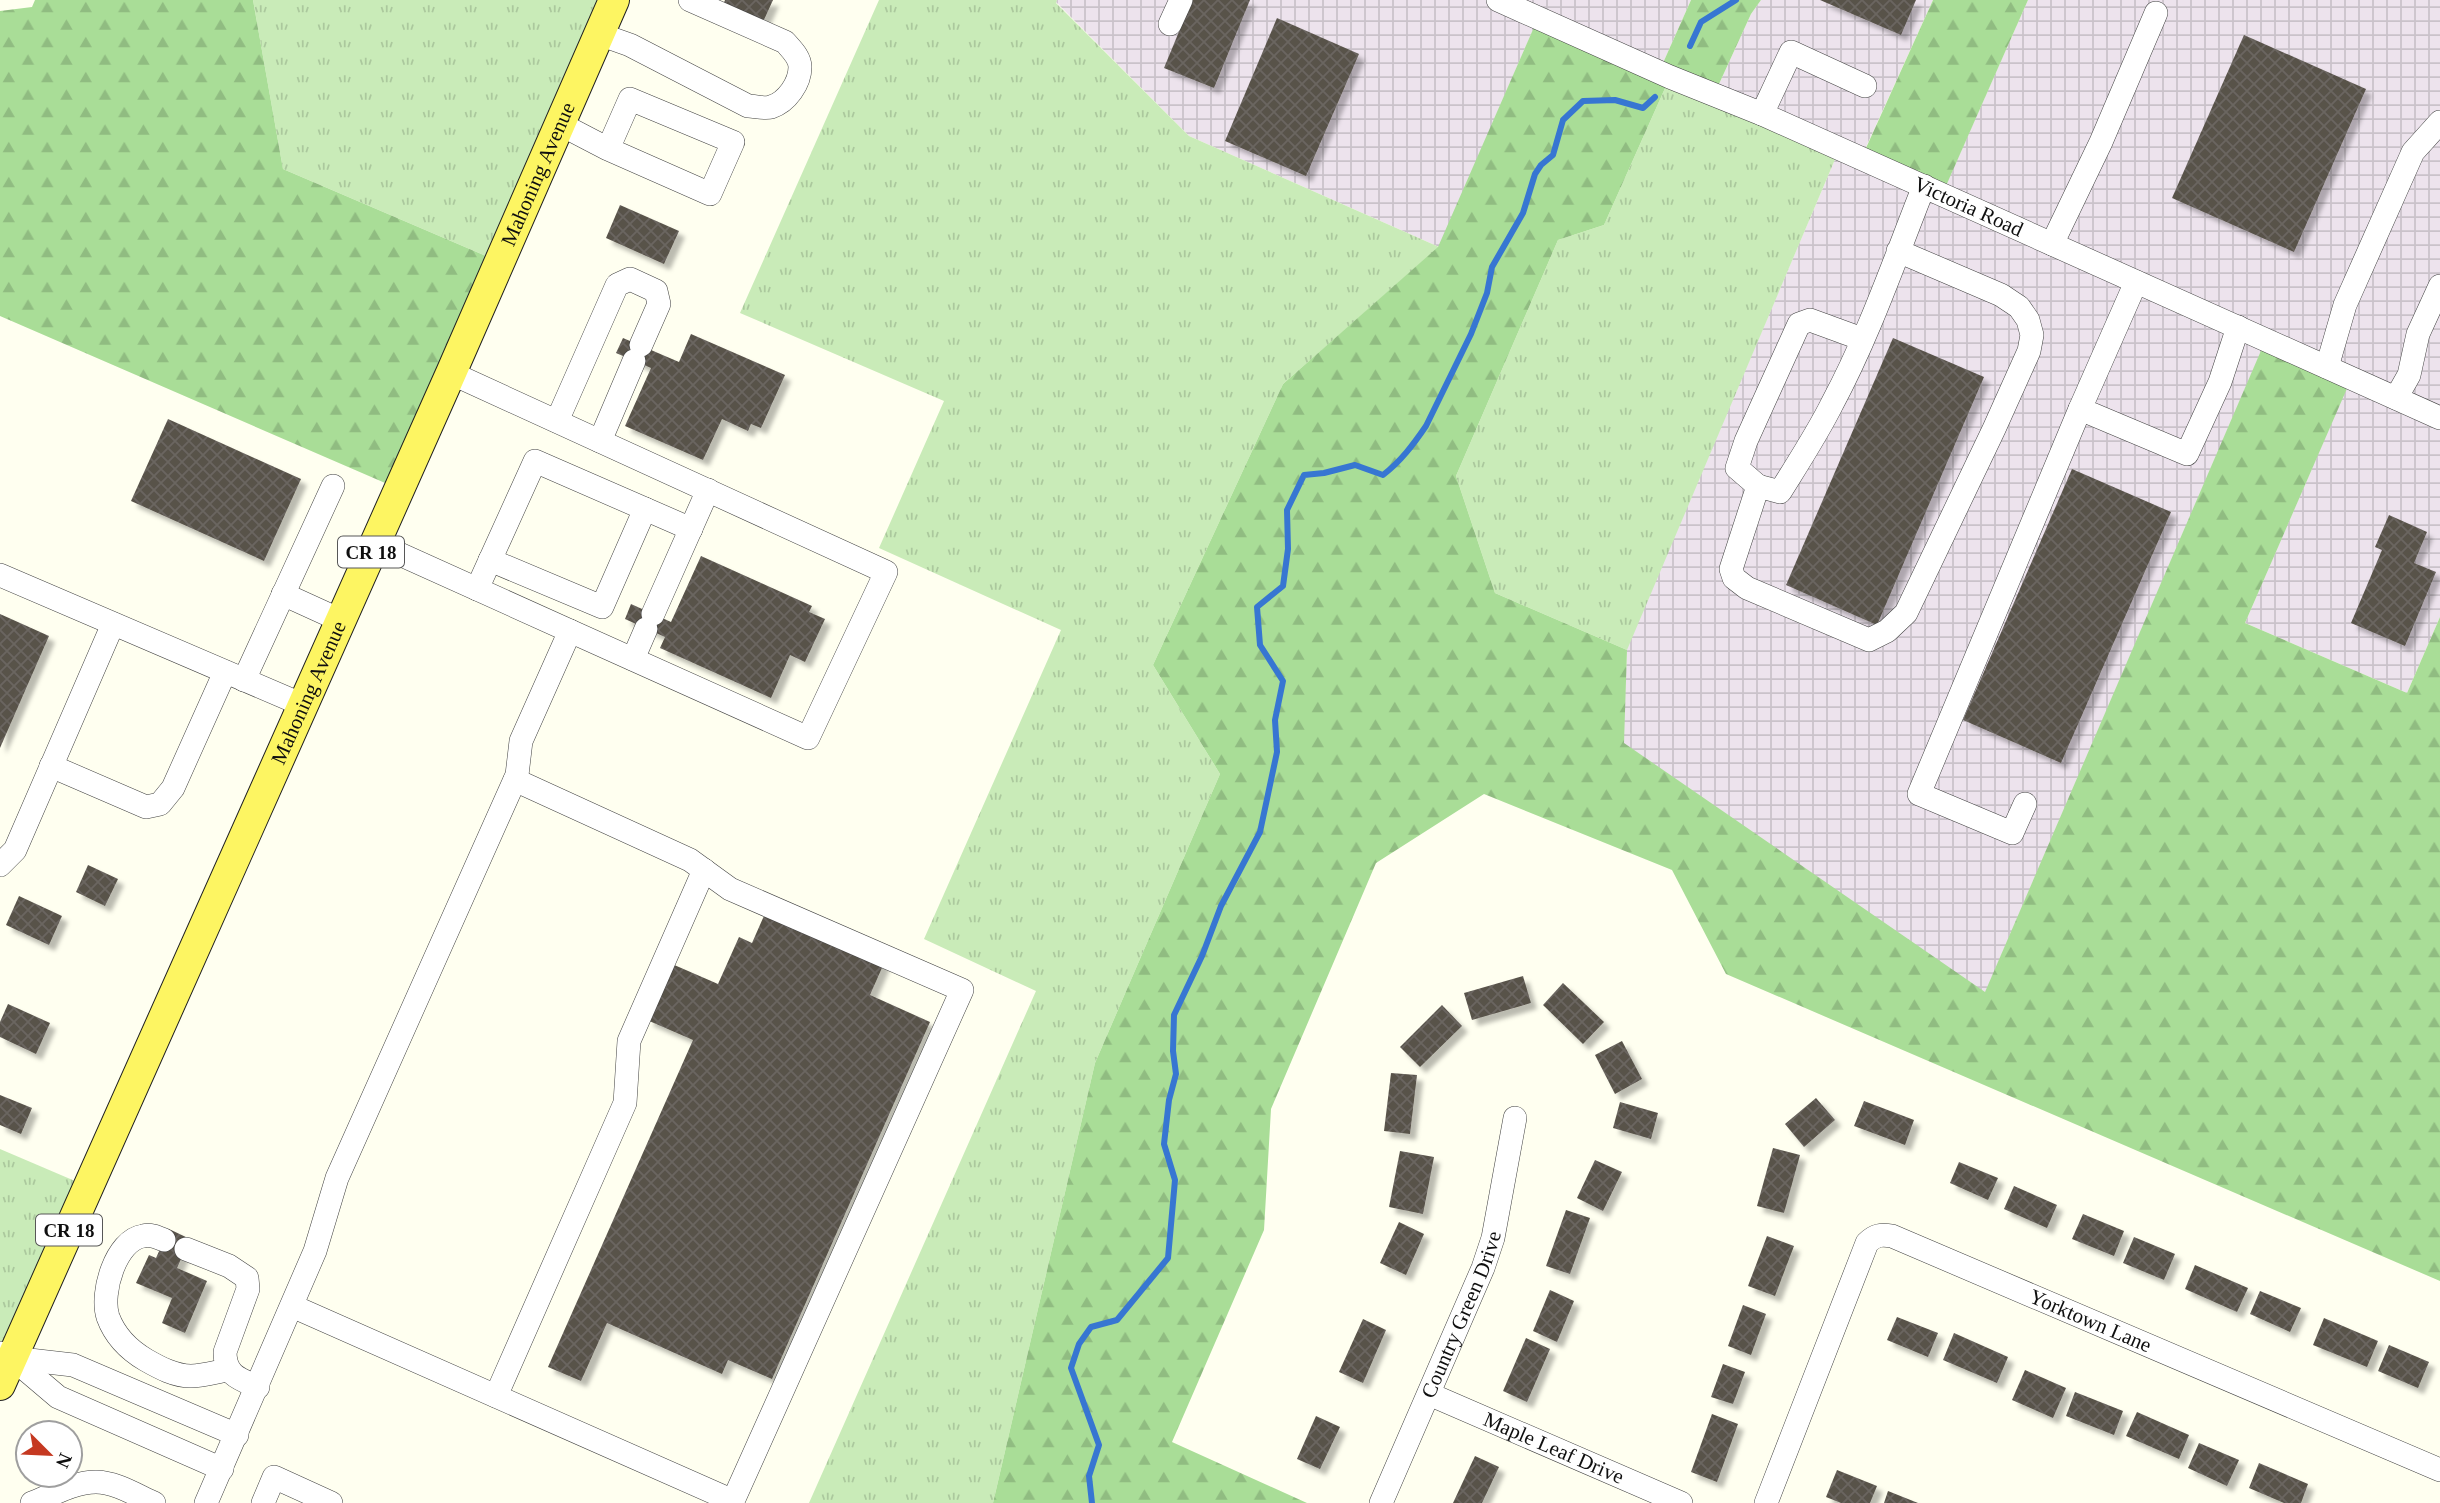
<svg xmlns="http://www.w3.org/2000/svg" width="2440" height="1503" font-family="Georgia,serif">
<defs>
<pattern id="industrial-grid" width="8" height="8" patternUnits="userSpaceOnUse" patternTransform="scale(1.75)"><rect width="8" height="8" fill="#ede3ed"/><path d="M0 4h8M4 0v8" fill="none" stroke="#cac2ca"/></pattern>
<pattern id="grass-tufts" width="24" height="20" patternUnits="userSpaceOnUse" patternTransform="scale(1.75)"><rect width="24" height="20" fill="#c9ebb8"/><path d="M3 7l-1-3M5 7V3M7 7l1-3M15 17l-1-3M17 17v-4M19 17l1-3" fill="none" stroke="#abc89d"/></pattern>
<pattern id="forest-firs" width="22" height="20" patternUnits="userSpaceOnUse" patternTransform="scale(1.75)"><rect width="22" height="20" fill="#a9dd97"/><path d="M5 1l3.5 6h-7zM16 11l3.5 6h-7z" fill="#90bc81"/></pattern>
<pattern id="building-cross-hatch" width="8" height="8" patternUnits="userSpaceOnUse" patternTransform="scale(1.75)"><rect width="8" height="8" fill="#58524a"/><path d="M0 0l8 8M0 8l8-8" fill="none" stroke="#6b6660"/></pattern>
<filter id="shadow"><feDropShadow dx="6" dy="6" stdDeviation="2" flood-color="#0004"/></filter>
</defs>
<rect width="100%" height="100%" fill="#fffff0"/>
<!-- industrial -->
<g fill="url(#industrial-grid)">
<path d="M1057,0H1691L1659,72L1538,18L1439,247L1189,136L1056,2Z"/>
<path d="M1761,0H1933L1861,158L1942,194L2028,0H2440V617L2407,693L2245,623L2351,378L2266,340L1985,993L1623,743L1627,648L1839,150L1714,95L1751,14Z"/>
</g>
<!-- grass -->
<g fill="url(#grass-tufts)">
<path d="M253,0H614L500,262L283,169Z"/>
<path d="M879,0H1057L1056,3L1189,136L1439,247L1283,384L1153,665L1220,774L1095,1063L993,1503H809L1036,991L924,939L1061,630L879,548L944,401L740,313Z"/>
<path d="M1670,77L1839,150L1627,650L1495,593L1456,476L1558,240L1604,225Z"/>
<path d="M0,1149L89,1187L0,1353Z"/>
</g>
<!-- forest -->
<g fill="url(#forest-firs)">
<path d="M35,0H253L283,169L500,262L399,489L0,316V11L32,7Z"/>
<path d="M1691,0H1761L1751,14L1714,95L1670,77L1604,225L1558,240L1456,476L1495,593L1627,650L1624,743L1985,992L2266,339L2352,377L2245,623L2407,693L2440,617V1281L1726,974L1672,870L1484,794L1376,863L1271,1109L1264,1230L1172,1442L1307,1503H993L1095,1063L1220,774L1153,665L1283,384L1438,247L1538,18L1659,72Z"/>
<path d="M1933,0H2028L1942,195L1861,159Z"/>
</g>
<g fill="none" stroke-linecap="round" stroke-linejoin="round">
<!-- stream -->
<g stroke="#3776d2" stroke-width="6">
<path d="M1690,46L1701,22L1736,0"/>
<path d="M1092,1503L1089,1476L1099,1445L1071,1368L1079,1344L1091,1327L1117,1320L1168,1258L1175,1180L1164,1144L1169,1100L1176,1074L1173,1051L1174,1015L1202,956L1221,906L1260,832L1277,752L1275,720L1283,681L1260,645L1257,607L1283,586L1288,549L1287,510L1304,475L1324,473L1355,465L1383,475C1401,461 1413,445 1426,426L1471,334L1487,293L1492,267L1523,213L1535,174L1541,165L1553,155L1563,120L1583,101L1615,100L1643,108L1655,97"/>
</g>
</g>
<!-- building -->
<g fill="url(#building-cross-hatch)" filter="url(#shadow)">
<path d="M725,0H773L763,22L723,5Z"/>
<path d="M1192,0H1250L1214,88L1164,68Z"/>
<path d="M1820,0H1916L1901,35Z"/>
<path d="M1277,18L1359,54L1306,176L1225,141Z"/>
<path d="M2244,35L2366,89L2294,252L2172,198Z"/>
<path d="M620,205L679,231L664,264L606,238Z"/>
<path d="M691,334L785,375L761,428L751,424L748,431L722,419L703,460L625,426L651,368L616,353L623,338L679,362Z"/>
<path d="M1893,338L1984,377L1877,625L1786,585Z"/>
<path d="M168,419L301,479L264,561L131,501Z"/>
<path d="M2072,469L2171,512L2061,763L1963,720Z"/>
<path d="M2389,515L2427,532L2414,563L2436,572L2405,646L2351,623L2382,550L2375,547Z"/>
<path d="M701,556L812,606L809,612L825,619L805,662L790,655L771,698L660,648L665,637L625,619L631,604L671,622Z"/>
<path d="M0,614L49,636L0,748Z"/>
<path d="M88,865L118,879L105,906L76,892Z"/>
<path d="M19,896L62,916L49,945L6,925Z"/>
<path d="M767,909L885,961L870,995L930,1022L772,1379L728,1360L722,1374L607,1323L581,1381L548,1367L693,1040L647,1020L672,964L718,984L739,937L752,943Z"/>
<path d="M1523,976L1531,1003L1472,1020L1464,993Z"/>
<path d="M1563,983L1604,1022L1583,1044L1543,1005Z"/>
<path d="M8,1004L50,1023L36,1054L0,1037V1022Z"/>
<path d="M1442,1005L1462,1026L1420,1067L1400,1047Z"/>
<path d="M1622,1041L1642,1079L1615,1094L1595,1055Z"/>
<path d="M1391,1073L1417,1075L1410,1134L1384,1131Z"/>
<path d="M0,1095L32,1108L21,1134L0,1125Z"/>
<path d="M1816,1098L1835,1120L1804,1147L1785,1124Z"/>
<path d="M1864,1101L1914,1120L1905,1145L1854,1126Z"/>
<path d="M1620,1102L1658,1113L1651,1139L1613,1128Z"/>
<path d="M1773,1148L1800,1155L1784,1213L1757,1206Z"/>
<path d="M1400,1151L1434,1157L1423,1214L1389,1207Z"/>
<path d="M1595,1160L1622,1172L1603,1211L1577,1198Z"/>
<path d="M1959,1162L1998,1178L1988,1200L1950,1183Z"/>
<path d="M2014,1186L2057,1205L2047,1228L2004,1209Z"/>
<path d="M1566,1210L1590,1218L1570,1274L1546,1266Z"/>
<path d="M2083,1214L2124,1231L2114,1256L2072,1239Z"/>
<path d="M1399,1222L1424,1234L1406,1275L1380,1263Z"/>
<path d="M169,1229L190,1239L177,1268L207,1281L185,1333L162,1323L172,1298L136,1283L149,1255L156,1258Z"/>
<path d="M1767,1236L1794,1246L1775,1296L1748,1286Z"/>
<path d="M2134,1237L2175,1254L2164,1280L2123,1263Z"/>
<path d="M2195,1265L2248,1288L2237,1312L2185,1289Z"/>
<path d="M1550,1290L1574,1301L1557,1342L1533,1331Z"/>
<path d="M2260,1291L2301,1308L2290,1332L2250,1314Z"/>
<path d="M1743,1305L1766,1314L1751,1355L1728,1346Z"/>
<path d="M1897,1317L1938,1333L1928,1357L1887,1340Z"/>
<path d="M2324,1318L2378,1341L2367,1367L2313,1345Z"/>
<path d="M1363,1319L1386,1330L1363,1383L1339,1372Z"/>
<path d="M1954,1333L2008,1357L1997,1383L1943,1360Z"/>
<path d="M1526,1338L1550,1349L1527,1402L1503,1391Z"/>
<path d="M2389,1345L2429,1362L2418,1388L2378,1371Z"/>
<path d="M1723,1364L1745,1372L1733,1404L1711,1397Z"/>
<path d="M2025,1370L2066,1388L2053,1418L2012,1400Z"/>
<path d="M2075,1392L2123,1411L2114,1435L2066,1416Z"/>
<path d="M2137,1412L2189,1435L2179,1459L2126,1436Z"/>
<path d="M1712,1414L1738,1424L1717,1482L1691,1472Z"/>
<path d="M1316,1416L1340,1427L1320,1469L1297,1459Z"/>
<path d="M2199,1443L2239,1460L2227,1486L2188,1468Z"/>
<path d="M1475,1456L1499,1467L1482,1503H1453Z"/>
<path d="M2259,1463L2308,1484L2301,1503H2284L2249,1488Z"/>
<path d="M1837,1470L1877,1486L1870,1503H1841L1826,1497Z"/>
<path d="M1888,1491L1918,1503H1884Z"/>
</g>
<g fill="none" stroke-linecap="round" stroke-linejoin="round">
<!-- minor casing -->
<g stroke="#424242" stroke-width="24">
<g id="minor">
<path id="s1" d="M1498,0L1670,77L1762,114L2440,418"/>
<path d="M1170,24L1181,0"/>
<path d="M599,34L630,45L748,106C755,106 765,109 771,107C787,102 800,83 800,67C800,57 791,49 785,42L690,0"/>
<path d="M1762,114L1791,52L1865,86"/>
<path d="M560,124L608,149L710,194L733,142L630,99L608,149"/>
<path d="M2052,244L2101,142L2156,13"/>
<path d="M1898,251L2001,295L2019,307L2028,320L2032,335L2029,351L1994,429L1906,613L1887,631L1869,640L1747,588L1734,578L1731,569L1758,486L1780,492C1798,463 1817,434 1832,404C1869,335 1895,259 1924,186"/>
<path d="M2136,282L2080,409L2187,454L2220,382L2238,327"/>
<path d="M2327,367L2345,305L2413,152L2440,122"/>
<path d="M451,373L886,572L808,738L570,631"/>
<path d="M2396,398L2409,375L2418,334L2440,286"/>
<path d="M557,421L617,285L630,279L656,291L659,304L641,345"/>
<path d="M600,441L634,361"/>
<path d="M1758,486L1737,468L1746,441L1799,324L1810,320L1862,339"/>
<path d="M490,560L602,607L645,509"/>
<path d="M0,575L303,705"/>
<path d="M477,589L535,461L691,529"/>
<path d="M283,594L340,620"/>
<path d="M653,614L708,490"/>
<path d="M633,659L646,629"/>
<path d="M244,680L333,486"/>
<path d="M51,766L146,807L160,804L173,788L225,672"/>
<path d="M2025,804L2012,833L1919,794L2080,409"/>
<path d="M0,865L15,850L113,624"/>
<path d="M164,1240C157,1237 151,1234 143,1236C116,1240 100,1293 108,1317C115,1336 129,1350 146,1360C160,1368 175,1376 191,1376C203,1376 216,1372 228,1370"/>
<path d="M186,1249L229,1266L247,1278L248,1289L225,1352C225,1375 239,1379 258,1387"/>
<path d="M292,1306L733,1501L962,990L730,889L690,860L515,780"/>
<path d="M0,1353L12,1358L73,1365L237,1435"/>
<path d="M12,1358L58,1397L222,1469"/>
<path id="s2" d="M1429,1394L1681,1503"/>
<path d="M496,1396L625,1103L629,1041L704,870"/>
<path d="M32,1503C52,1495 74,1482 96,1482C115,1482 136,1495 154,1503"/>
<path d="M206,1503L315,1251L337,1178L517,775L521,741L570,631L375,543"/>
<path d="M263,1503L274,1477L331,1503"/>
<path id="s3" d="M1381,1503L1483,1268L1493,1238L1515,1118"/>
<path id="s4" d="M1766,1503L1867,1243C1875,1235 1881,1234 1892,1236L2440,1470"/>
</g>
</g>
<!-- major casing -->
<g stroke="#202020" stroke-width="32">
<g id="major">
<path id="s5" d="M0,1385L451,373L614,0"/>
</g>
</g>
<!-- minor -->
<use href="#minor" stroke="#fff" stroke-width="23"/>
<!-- major -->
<use href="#major" stroke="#fdf562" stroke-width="30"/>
</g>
<g text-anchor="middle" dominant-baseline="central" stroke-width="7" stroke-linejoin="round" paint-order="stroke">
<!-- shield labels -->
<g fill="#fff" stroke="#575757" stroke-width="2">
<rect x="338" y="536.5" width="66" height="31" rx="5"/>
<rect x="36" y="1214.5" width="66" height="31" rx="5"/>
</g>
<g font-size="19" font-weight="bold" fill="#0f0f0f">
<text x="371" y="552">CR 18</text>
<text x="69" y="1230">CR 18</text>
</g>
<!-- street labels -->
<g font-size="21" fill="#0f0f0f" stroke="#fff">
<text stroke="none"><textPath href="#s5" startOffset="1325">Mahoning Avenue</textPath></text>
<text stroke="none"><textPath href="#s1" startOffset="514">Victoria Road</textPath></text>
<text stroke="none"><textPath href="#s5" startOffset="758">Mahoning Avenue</textPath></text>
<text stroke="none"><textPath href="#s3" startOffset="205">Country Green Drive</textPath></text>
<text stroke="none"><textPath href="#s4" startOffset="522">Yorktown Lane</textPath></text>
<text stroke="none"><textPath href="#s2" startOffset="136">Maple Leaf Drive</textPath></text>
</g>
</g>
<!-- north arrow -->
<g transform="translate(49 1454) rotate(114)"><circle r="33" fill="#ffffff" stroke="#9f9f9f" stroke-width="2"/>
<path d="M0-5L12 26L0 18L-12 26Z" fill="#c53921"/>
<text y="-10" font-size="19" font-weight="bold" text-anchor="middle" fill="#0f0f0f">N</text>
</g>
</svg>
